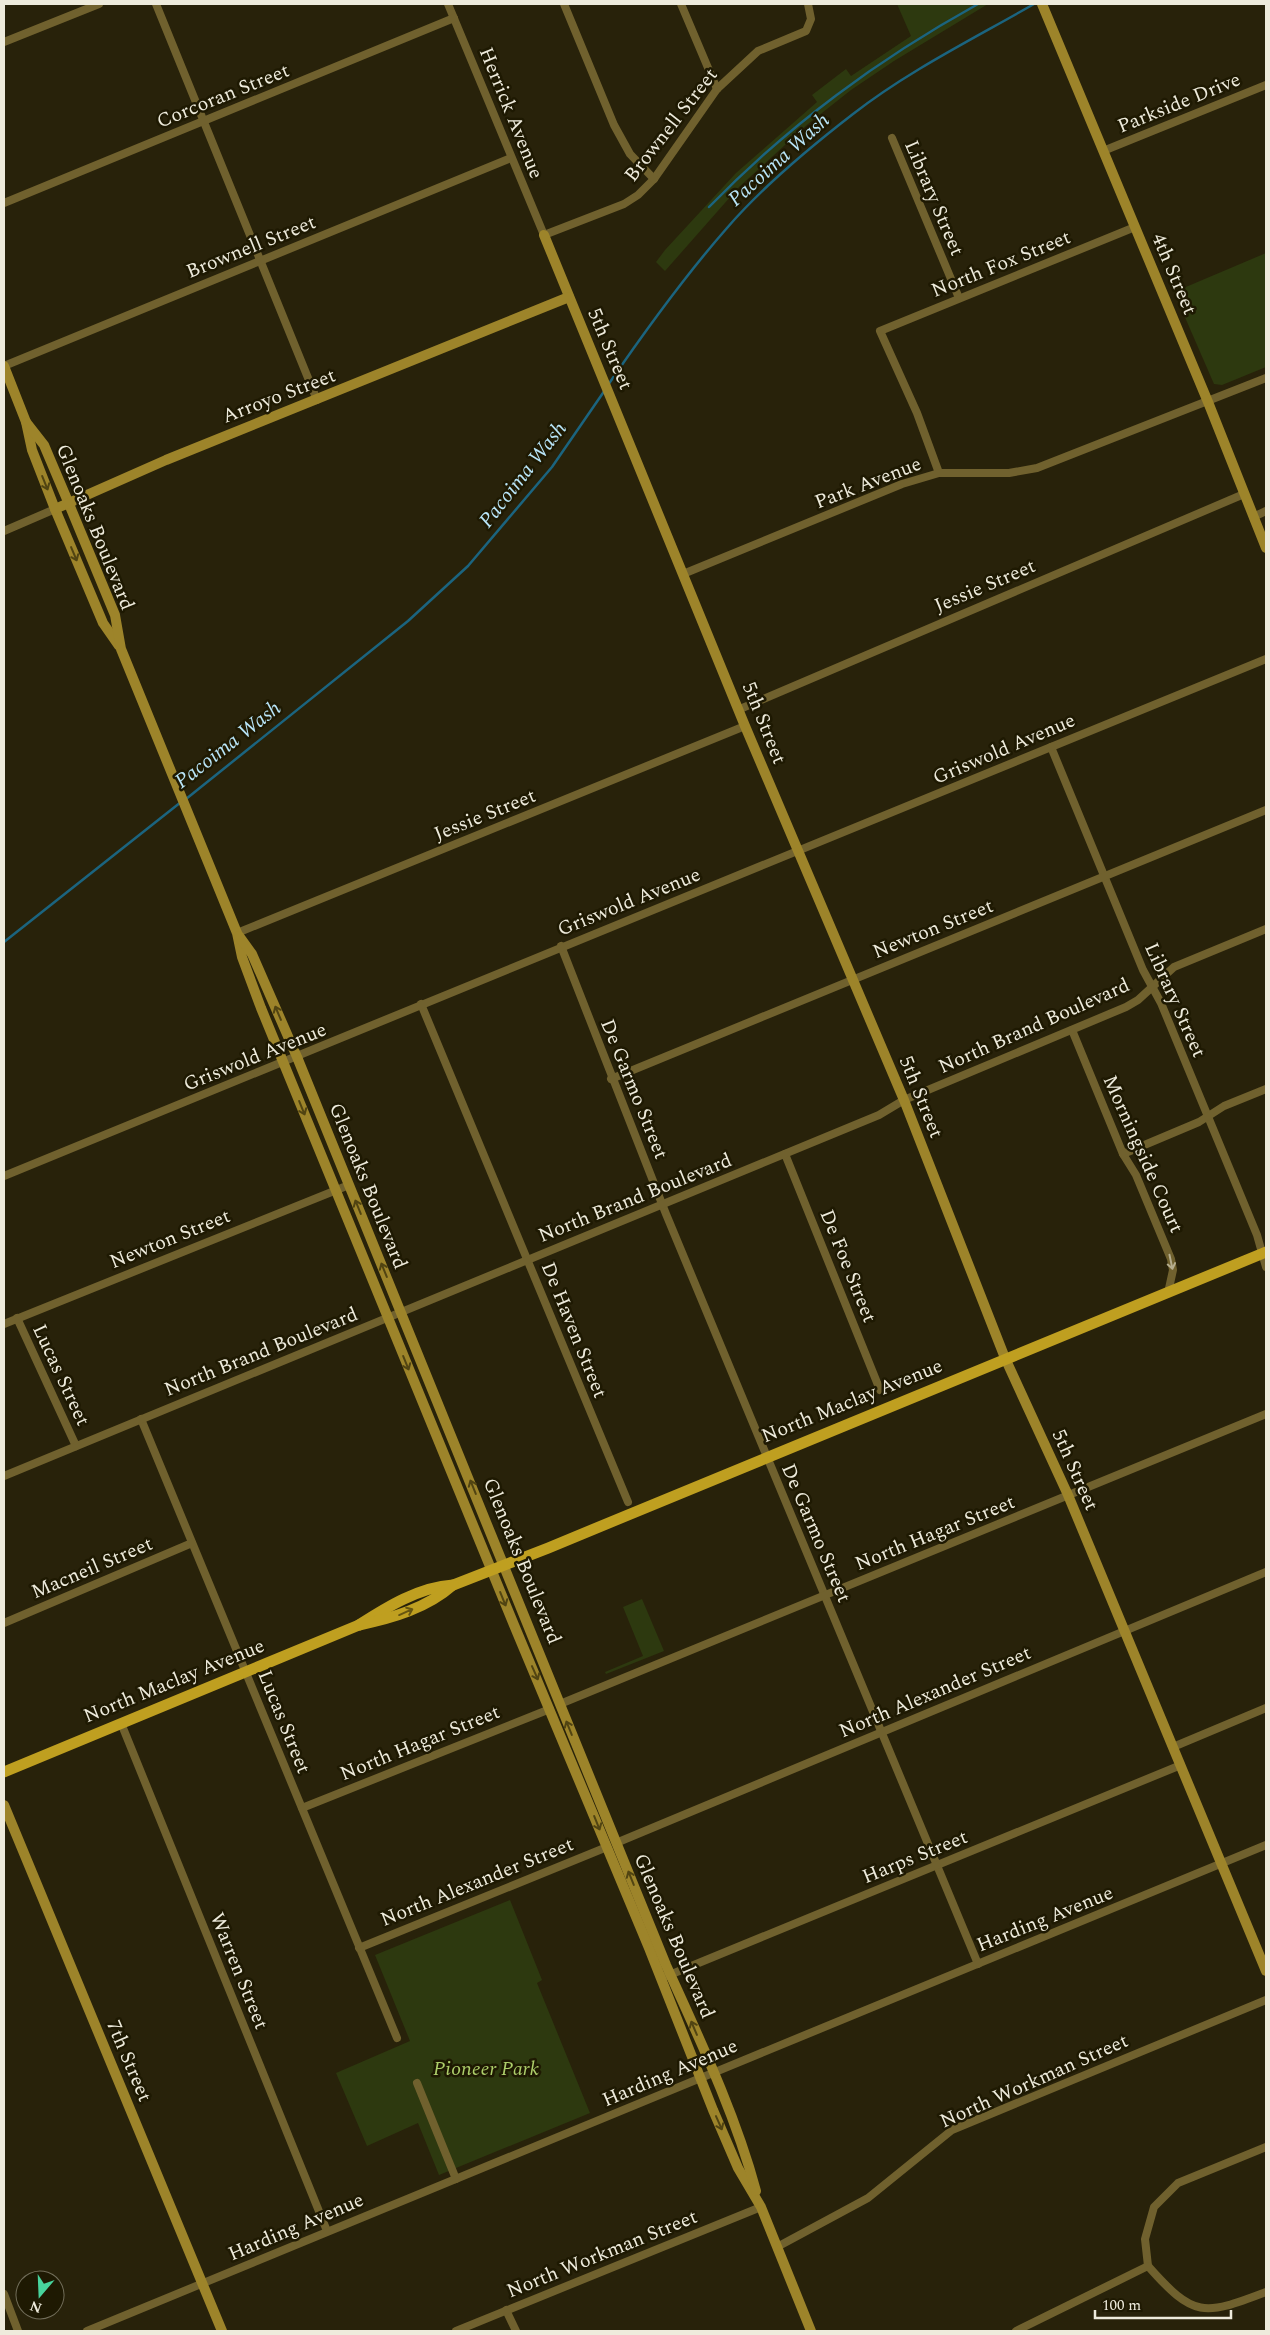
<svg xmlns="http://www.w3.org/2000/svg" width="1270" height="2335" font-family="Spectral,serif">
<rect width="100%" height="100%" fill="#28220a"/>
<!-- green -->
<g fill="#2d390f">
<path d="M897,4H988L894,61L851,90L808,124L739,187L665,271L656,262L665,250L736,173L817,102L812,95L846,69L851,76L911,36Z"/>
<path d="M1266,253V367L1222,385L1214,384L1174,292Z"/>
<path d="M642,1599L664,1651L606,1674L605,1672L643,1656L623,1607Z"/>
<path d="M510,1900L542,1980L537,1983L590,2113L439,2175L418,2123L367,2146L336,2073L410,2041L375,1955Z"/>
</g>
<g fill="none" stroke-linecap="round" stroke-linejoin="round">
<!-- stream -->
<g stroke="#1b647f" stroke-width="2.5">
<path d="M709,207C790,124 877,60 978,4"/>
<path d="M608,385C645,331 683,278 727,228C763,186 809,148 853,114C908,71 973,39 1034,4"/>
<path d="M186,799L408,621L468,566L552,467L605,390"/>
<path d="M4,942L181,802"/>
</g>
<!-- street -->
<g stroke="#70612e" stroke-width="8">
<path d="M156,4L317,400"/>
<path d="M448,4L544,235L624,204L638,195L654,179L717,89L758,51L806,31L811,19L808,4"/>
<path d="M564,4L614,125L630,154L654,179"/>
<path d="M681,4L717,89"/>
<path d="M4,42L99,4"/>
<path d="M892,138L959,298"/>
<path d="M1103,151L1266,85"/>
<path d="M4,203L454,18"/>
<path d="M4,366L511,158"/>
<path d="M939,473L917,413L880,331L1135,227"/>
<path d="M1253,517L1266,511"/>
<path d="M4,531L55,509"/>
<path d="M683,574L902,484L939,473H1009L1037,468L1266,378"/>
<path d="M740,709L1244,494"/>
<path d="M1051,747L1143,970L1161,1003L1257,1235L1266,1267"/>
<path d="M237,933L745,726"/>
<path d="M561,946L666,1214L978,1964"/>
<path d="M421,1004L628,1502"/>
<path d="M1072,1030L1123,1154L1136,1175L1171,1259L1173,1270L1168,1293"/>
<path d="M611,1079L1266,810"/>
<path d="M785,1154L880,1390"/>
<path d="M1123,1154L1199,1122L1224,1106L1266,1089"/>
<path d="M4,1176L1266,659"/>
<path d="M17,1318L76,1446"/>
<path d="M4,1324L349,1185"/>
<path d="M141,1419L397,2038"/>
<path d="M4,1476L879,1115L904,1100L1126,1007L1138,1000L1174,967L1266,929"/>
<path d="M4,1623L192,1543"/>
<path d="M560,1704L1266,1414"/>
<path d="M121,1723L327,2231"/>
<path d="M1173,1747L1266,1708"/>
<path d="M302,1808L550,1709"/>
<path d="M616,1843L1266,1572"/>
<path d="M359,1948L607,1847"/>
<path d="M667,1976L1181,1765"/>
<path d="M417,2083L456,2179"/>
<path d="M777,2247L868,2198L952,2130L1266,2000"/>
<path d="M1148,2266L1145,2239L1154,2207L1178,2183L1266,2147"/>
<path d="M4,2294L18,2331"/>
<path d="M506,2310L516,2331"/>
<path d="M87,2331L1266,1845"/>
<path d="M456,2331L761,2207"/>
<path d="M1016,2331L1148,2266C1194,2318 1203,2316 1266,2292"/>
</g>
<!-- secondary -->
<g stroke="#9d842a" stroke-width="10">
<path d="M1042,4L1208,402L1266,548"/>
<path d="M544,235L745,726L904,1100L1005,1358L1068,1495L1266,1971"/>
<path d="M4,366L26,422L32,450L55,509L103,623L119,646"/>
<path d="M26,422L44,445L69,504L115,615L121,649L237,933L242,957L261,1008L514,1625L649,1948L713,2110L738,2168L761,2207L811,2331"/>
<path d="M55,509L166,460L569,297"/>
<path d="M239,936L252,954L297,1057L666,1965C699,2038 735,2113 756,2191"/>
<path d="M4,1805L222,2331"/>
</g>
<!-- primary -->
<g stroke="#bf9f20" stroke-width="11">
<path d="M359,1625C387,1607 419,1587 453,1585L548,1548L1266,1252"/>
<path d="M4,1772L359,1625C393,1618 427,1608 453,1585"/>
</g>
</g>
<!-- one-way arrows -->
<defs><path id="oneway-shaft" d="M-6 0H5M1.5-3L5.5 0L1.5 3" fill="none" stroke-width="1.6" stroke-linecap="round" stroke-linejoin="round" transform="scale(1.25)"/></defs>
<g stroke="#514412">
<use href="#oneway-shaft" transform="translate(45 483) rotate(68)"/>
<use href="#oneway-shaft" transform="translate(74 554) rotate(67)"/>
<use href="#oneway-shaft" transform="translate(278 1013) rotate(-113)"/>
<use href="#oneway-shaft" transform="translate(302 1108) rotate(68)"/>
<use href="#oneway-shaft" transform="translate(358 1207) rotate(-112)"/>
<use href="#oneway-shaft" transform="translate(384 1270) rotate(-112)"/>
<use href="#oneway-shaft" transform="translate(406 1363) rotate(68)"/>
<use href="#oneway-shaft" transform="translate(473 1487) rotate(-112)"/>
<use href="#oneway-shaft" transform="translate(503 1599) rotate(68)"/>
<use href="#oneway-shaft" transform="translate(535 1673) rotate(66)"/>
<use href="#oneway-shaft" transform="translate(569 1728) rotate(-112)"/>
<use href="#oneway-shaft" transform="translate(597 1823) rotate(68)"/>
<use href="#oneway-shaft" transform="translate(631 1878) rotate(-112)"/>
<use href="#oneway-shaft" transform="translate(694 2028) rotate(-113)"/>
<use href="#oneway-shaft" transform="translate(719 2123) rotate(66)"/>
</g>
<use stroke="#b5ad8e" href="#oneway-shaft" transform="translate(1171 1262) rotate(78)"/>
<use stroke="#665510" href="#oneway-shaft" transform="translate(406 1612) rotate(-24)"/>
<g text-anchor="middle" dominant-baseline="central" stroke-width="5" stroke-linejoin="round" paint-order="stroke">
<!-- street labels -->
<g font-size="20" fill="#eeebdc" stroke="#1e1902">
<text transform="translate(223 96) rotate(-22)">Corcoran Street</text>
<text transform="translate(1179 103) rotate(-22)">Parkside Drive</text>
<text transform="translate(511 113) rotate(68)">Herrick Avenue</text>
<text transform="translate(671 125) rotate(-52)">Brownell Street</text>
<text transform="translate(934 198) rotate(67)">Library Street</text>
<text transform="translate(251 247) rotate(-22)">Brownell Street</text>
<text transform="translate(1001 264) rotate(-22)">North Fox Street</text>
<text transform="translate(1174 274) rotate(67)">4th Street</text>
<text transform="translate(610 349) rotate(67)">5th Street</text>
<text transform="translate(279 396) rotate(-21)">Arroyo Street</text>
<text transform="translate(868 483) rotate(-21)">Park Avenue</text>
<text transform="translate(95 527) rotate(68)">Glenoaks Boulevard</text>
<text transform="translate(985 586) rotate(-23)">Jessie Street</text>
<text transform="translate(764 723) rotate(68)">5th Street</text>
<text transform="translate(1004 749) rotate(-23)">Griswold Avenue</text>
<text transform="translate(485 815) rotate(-22)">Jessie Street</text>
<text transform="translate(629 902) rotate(-22)">Griswold Avenue</text>
<text transform="translate(933 929) rotate(-22)">Newton Street</text>
<text transform="translate(1175 1000) rotate(66)">Library Street</text>
<text transform="translate(1034 1026) rotate(-24)">North Brand Boulevard</text>
<text transform="translate(255 1057) rotate(-22)">Griswold Avenue</text>
<text transform="translate(634 1089) rotate(68)">De Garmo Street</text>
<text transform="translate(921 1097) rotate(68)">5th Street</text>
<text transform="translate(1143 1154) rotate(66)">Morningside Court</text>
<text transform="translate(368 1186) rotate(68)">Glenoaks Boulevard</text>
<text transform="translate(635 1198) rotate(-22)">North Brand Boulevard</text>
<text transform="translate(170 1239) rotate(-22)">Newton Street</text>
<text transform="translate(848 1266) rotate(68)">De Foe Street</text>
<text transform="translate(574 1330) rotate(68)">De Haven Street</text>
<text transform="translate(261 1352) rotate(-22)">North Brand Boulevard</text>
<text transform="translate(61 1375) rotate(65)">Lucas Street</text>
<text transform="translate(852 1401) rotate(-22)">North Maclay Avenue</text>
<text transform="translate(1075 1470) rotate(66)">5th Street</text>
<text transform="translate(816 1533) rotate(67)">De Garmo Street</text>
<text transform="translate(935 1533) rotate(-22)">North Hagar Street</text>
<text transform="translate(522 1561) rotate(68)">Glenoaks Boulevard</text>
<text transform="translate(92 1568) rotate(-23)">Macneil Street</text>
<text transform="translate(174 1681) rotate(-22)">North Maclay Avenue</text>
<text transform="translate(935 1692) rotate(-23)">North Alexander Street</text>
<text transform="translate(284 1722) rotate(68)">Lucas Street</text>
<text transform="translate(420 1743) rotate(-22)">North Hagar Street</text>
<text transform="translate(915 1857) rotate(-22)">Harps Street</text>
<text transform="translate(477 1882) rotate(-22)">North Alexander Street</text>
<text transform="translate(1045 1919) rotate(-22)">Harding Avenue</text>
<text transform="translate(674 1936) rotate(67)">Glenoaks Boulevard</text>
<text transform="translate(239 1971) rotate(68)">Warren Street</text>
<text transform="translate(129 2061) rotate(67)">7th Street</text>
<text transform="translate(670 2073) rotate(-23)">Harding Avenue</text>
<text transform="translate(1034 2081) rotate(-24)">North Workman Street</text>
<text transform="translate(296 2227) rotate(-23)">Harding Avenue</text>
<text transform="translate(602 2254) rotate(-22)">North Workman Street</text>
</g>
<!-- park labels -->
<g font-size="20" font-style="italic" fill="#adce6a" stroke="#1e1902">
<text x="486" y="2069">Pioneer Park</text>
</g>
<!-- water labels -->
<g font-size="21" font-style="italic" fill="#b9e5f8" stroke="#1e1902">
<text transform="translate(779 160) rotate(-42)">Pacoima Wash</text>
<text transform="translate(523 475) rotate(-52)">Pacoima Wash</text>
<text transform="translate(228 745) rotate(-38)">Pacoima Wash</text>
</g>
</g>
<!-- border -->
<rect width="1270" height="2335" fill="none" stroke="#eeebdc" stroke-width="10"/>
<!-- north arrow -->
<g transform="translate(40 2295) rotate(199)"><circle r="24" fill="#1e1902" stroke="#716d59"/>
<path d="M0-4L9 19L0 12L-9 19Z" fill="#48d49d"/>
<text y="-8" font-size="14" font-weight="bold" text-anchor="middle" fill="#eeebdc">N</text>
</g>
<!-- scale -->
<path d="M1095 2310v8h136v-8" fill="none" stroke="#eeebdc" stroke-width="2.5"/>
<text x="1102" y="2310" font-size="15" fill="#eeebdc" stroke="#1e1902" stroke-width="4" paint-order="stroke">100 m</text>
</svg>
